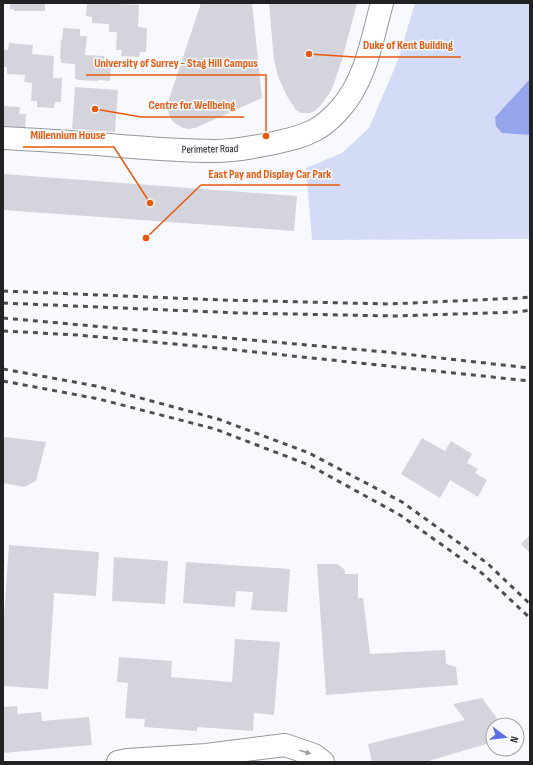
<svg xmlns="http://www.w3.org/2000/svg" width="533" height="765" font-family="'Sofia Sans Condensed',sans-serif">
<rect width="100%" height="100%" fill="#f8f9ff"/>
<!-- green -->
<path fill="#d4dbf7" d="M415,3H530V79L495,117L502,133L530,135V239L312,240L306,168L342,153L369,128L398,60Z"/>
<!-- water -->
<path fill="#95a5eb" d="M530,79V135L502,133L496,126L495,117Z"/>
<!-- building -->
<g fill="#d4d5dc">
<path d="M10,3H45V11H14V9H10Z"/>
<path d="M87,3H117V4L139,5L138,27L147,28L146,52H140L139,57L121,56L122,50H116L117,32H109V24L92,23V17L86,16Z"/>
<path d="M201,3H252L262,98L195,128L189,129L183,128L173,122L169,115L167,105Z"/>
<path d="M269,3H357L342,60L333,86L329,94L320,106L315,111L310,113H301L296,110L287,96L279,79L274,60Z"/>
<path d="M63,28L80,29V36H87L85,55L104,56V63H111L110,81L98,80V81L78,80V79H75V64L61,63V59H60L61,40H62Z"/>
<path d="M9,43L33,45L32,54L54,56L53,78H62L61,102H55L54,108L37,107V101H31L32,83L24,82L25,75L7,74V67H3V49L8,50Z"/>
<path d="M75,87L118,90L115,132L72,129Z"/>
<path d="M3,106L20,107L19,114H26L25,131H3Z"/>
<path d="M3,174L297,196L294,231L3,210Z"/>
<path d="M5,437L46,442L36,481L24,487L3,483V443Z"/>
<path d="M422,438L445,451L451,441L472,454L467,463L478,469L475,473L487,480L478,497L450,480L440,498L401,474Z"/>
<path d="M530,535V553L521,544Z"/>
<path d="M9,545L99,552L96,596L54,593L48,689L3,686V631Z"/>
<path d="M114,557L168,561L165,604L112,601Z"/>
<path d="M186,562L290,569L287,612L251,610L253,592L236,591L235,607L183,603Z"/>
<path d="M317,564H337L345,570V574H358V598H363L370,654L445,650L446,664L456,667L458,685L326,695Z"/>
<path d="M235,639L280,642L274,715L254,713L253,731L197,727V731L144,727L145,719L125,718L128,683L117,682L119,657L172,661L171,677L232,682Z"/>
<path d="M482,698L502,725H493V742L425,762H372L368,744L465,720L453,704Z"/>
<path d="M17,706L18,714L41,712L42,721L89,717L92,745L3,753V707Z"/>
</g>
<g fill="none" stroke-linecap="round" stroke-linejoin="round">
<!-- minor casing -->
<g stroke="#94969d" stroke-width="24">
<g id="minor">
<path d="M3,138C38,140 74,142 109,145C144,148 179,151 215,151C235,151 255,147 274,143C288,140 302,137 315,130C324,125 333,117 340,109C366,80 372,39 382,3"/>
<path d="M118,762L127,760L206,755L285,745L314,755L323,762"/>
</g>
</g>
<!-- minor -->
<use href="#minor" stroke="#fff" stroke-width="22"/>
<!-- rail -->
<g stroke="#4d4e51" stroke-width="3" stroke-dasharray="5 5" stroke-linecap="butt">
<path d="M3,291L222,300L389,304L521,298L530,297"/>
<path d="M3,303L240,313L395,316L518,312L530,310"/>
<path d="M3,318L386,352L530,368"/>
<path d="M3,331L78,335L217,348L530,381"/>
<path d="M3,369L96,386L218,419L309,453L402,502L487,563L530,604"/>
<path d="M3,381L99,399L215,429L309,465L400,515L483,574L530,618"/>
</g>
</g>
<!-- one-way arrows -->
<defs><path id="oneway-solid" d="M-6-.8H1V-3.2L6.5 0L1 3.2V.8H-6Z"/></defs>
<use fill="#9b9c9c" href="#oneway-solid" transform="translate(305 752) rotate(18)"/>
<g text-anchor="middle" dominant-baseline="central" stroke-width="3" stroke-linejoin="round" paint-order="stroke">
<!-- street labels -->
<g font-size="11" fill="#212224" stroke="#f8f9ff">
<text transform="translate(210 149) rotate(-1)">Perimeter Road</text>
</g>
</g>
<!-- callouts -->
<path fill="none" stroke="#e8590c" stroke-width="1.5" d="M309 54L355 57H461M266 136L266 75H86M95 109L141 117H244M150 203L114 147H23M146 238L201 185H340"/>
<g fill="#e8590c" stroke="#f8f9ff" stroke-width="1.5">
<circle cx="309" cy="54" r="4"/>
<circle cx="266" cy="136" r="4"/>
<circle cx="95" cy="109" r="4"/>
<circle cx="150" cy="203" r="4"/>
<circle cx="146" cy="238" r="4"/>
</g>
<g font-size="12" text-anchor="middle" font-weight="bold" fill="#e8590c" stroke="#f8f9ff" stroke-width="3" stroke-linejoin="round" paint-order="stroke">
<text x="408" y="49">Duke of Kent Building</text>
<text x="176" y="67">University of Surrey - Stag Hill Campus</text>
<text x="192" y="109">Centre for Wellbeing</text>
<text x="68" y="139">Millennium House</text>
<text x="270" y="178">East Pay and Display Car Park</text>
</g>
<!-- border -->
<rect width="533" height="765" fill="none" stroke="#212224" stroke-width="8"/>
<!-- north arrow -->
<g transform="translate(505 737) rotate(105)"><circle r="19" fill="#f8f9ff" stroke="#a2a3a7"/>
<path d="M0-3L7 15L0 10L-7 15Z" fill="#5e6ee5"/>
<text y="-6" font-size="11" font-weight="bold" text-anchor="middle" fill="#212224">N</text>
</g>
</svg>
